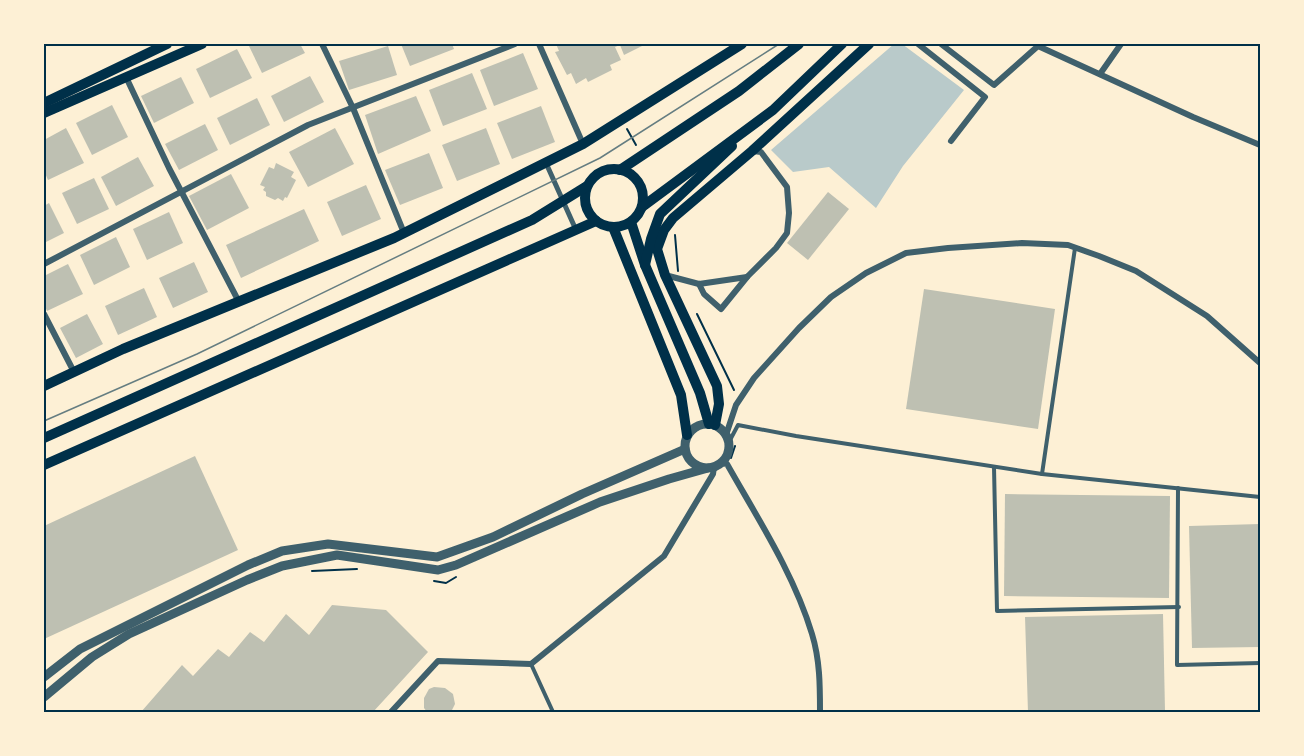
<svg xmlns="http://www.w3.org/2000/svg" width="1304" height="756" font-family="Inter,sans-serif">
<rect width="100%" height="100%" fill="#fdf0d5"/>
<!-- green -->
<path fill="#b9caca" d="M894,44H902L964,90L903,166L876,208L829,167L793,172L771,150Z"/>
<!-- building -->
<g fill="#bec0b2">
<path d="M248,44H300L305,53L262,73Z"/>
<path d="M401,44H452L454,49L410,66Z"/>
<path d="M556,44H646L624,55L620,45L615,47L621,60L610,65L612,70L588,82L586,78L576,84L571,73L567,75L555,52L559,51Z"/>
<path d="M388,46L397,75L349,90L339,61Z"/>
<path d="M237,49L252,78L210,98L196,69Z"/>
<path d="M523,53L538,89L494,106L480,70Z"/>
<path d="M472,73L487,109L443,126L429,90Z"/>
<path d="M310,76L324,102L284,122L271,96Z"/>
<path d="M181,77L194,103L154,123L141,96Z"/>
<path d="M416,96L431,131L378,154L365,115Z"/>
<path d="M257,98L270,125L230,145L217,118Z"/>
<path d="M112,105L128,137L92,155L76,123Z"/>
<path d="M541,106L555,142L512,159L497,123Z"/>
<path d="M205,124L218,150L179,170L165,144Z"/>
<path d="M66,128L84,163L48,180L44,171V140Z"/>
<path d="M335,128L354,164L308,187L289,152Z"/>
<path d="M486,128L500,164L457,181L442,145Z"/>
<path d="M429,153L443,188L400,205L385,170Z"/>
<path d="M138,157L154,186L116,206L101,177Z"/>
<path d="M276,163L294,172L291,177L296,180L287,198L285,197L283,201L278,198L275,200L266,196V192L263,190L265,187L260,185L269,167L274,169Z"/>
<path d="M231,174L249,208L207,230L189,196Z"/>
<path d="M94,178L109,209L77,224L62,193Z"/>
<path d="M366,185L381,219L342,236L327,202Z"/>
<path d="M828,192L849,209L808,260L787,243Z"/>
<path d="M49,203L64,233L44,243V206Z"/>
<path d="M304,209L319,241L241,278L226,245Z"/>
<path d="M169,212L183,243L147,260L133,229Z"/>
<path d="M116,237L130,267L94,285L80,255Z"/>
<path d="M194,262L208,292L173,308L159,278Z"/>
<path d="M68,264L83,294L47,311L44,304V276Z"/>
<path d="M144,288L157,317L118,335L105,306Z"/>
<path d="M924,289L1055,309L1038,429L906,409Z"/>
<path d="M87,314L103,344L76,358L60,328Z"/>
<path d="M195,456L238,550L44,639V526Z"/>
<path d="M1005,494L1170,496L1169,598L1004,596Z"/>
<path d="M1260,524V647L1192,648L1189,526Z"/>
<path d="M332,605L386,610L428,652L373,712H141L182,665L193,676L218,649L229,657L250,632L264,642L286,614L309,635Z"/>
<path d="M1163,614L1165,711L1028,712L1025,617Z"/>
<path d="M434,687L445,688L453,694L455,704L451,712H427L424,708V698L429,689Z"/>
</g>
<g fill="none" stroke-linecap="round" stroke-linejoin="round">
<!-- path -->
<g stroke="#003049" stroke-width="2">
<path d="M627,129L636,145"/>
<path d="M675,235L678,271"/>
<path d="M697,314L734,390"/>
<path d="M731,458L735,446"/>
<path d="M312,571L357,569"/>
<path d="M434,581L446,583L456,577"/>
</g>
<!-- service -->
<g stroke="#3f606c" stroke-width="4">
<path d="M729,442L738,425L796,436L1042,474L1260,497"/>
<path d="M994,467L997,611L1179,607"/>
<path d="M1042,474L1075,248"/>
<path d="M1178,488L1177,665L1260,663"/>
<path d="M531,664L553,712"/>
</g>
<!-- pedestrian -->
<path stroke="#3f606c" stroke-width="5" d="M546,163L576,230"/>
<!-- minor -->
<g stroke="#3f606c" stroke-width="6">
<path d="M322,44L353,108L404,233"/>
<path d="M539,44L583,144"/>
<path d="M918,44L985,97L951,141"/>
<path d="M941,44L994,85L1038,46L1193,117L1260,145"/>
<path d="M1100,74L1121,44"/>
<path d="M126,77L169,168L239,302"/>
<path d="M44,264L308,125L515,44"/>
<path d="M665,275L699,284L747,277L776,248L787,233L789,213L787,187L761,152L753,151"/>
<path d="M699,284L704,294L721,309L747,277"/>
<path d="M44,314L74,372"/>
<path d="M726,435L736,405L754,378L799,328L831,297L866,273L906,253L948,248L1022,243L1068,245L1099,256L1136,271L1207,316L1260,363"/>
<path d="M721,463L727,464C758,519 794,574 812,634C820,660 820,686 820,712"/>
<path d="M391,712L438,661L531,664L664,556L713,474L714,467"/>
</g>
<!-- tertiary -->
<g stroke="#3f606c" stroke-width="9">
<circle cx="707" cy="446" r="22"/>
<path d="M44,677L80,649L248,565L282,551L328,544L437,557L493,537L582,494L685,449"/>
<path d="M44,697L92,657L129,634L247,580L282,566L337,555L438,570L456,565L600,502L669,479L708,468"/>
</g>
<!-- secondary -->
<path stroke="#003049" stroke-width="10" d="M715,425L719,404L717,386L665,275L657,249L664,230L673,218L752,151L869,44"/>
<!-- primary -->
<g stroke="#003049" stroke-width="10">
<path d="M44,103L167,44"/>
<path d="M44,113L202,44"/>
<circle cx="614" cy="198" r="29"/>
<path d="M620,170L739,91L799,44"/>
<path d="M642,207L773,110L842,44"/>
<path d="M631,222L645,265L700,393L709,424"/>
<path d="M613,227L681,395L687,435"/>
<path d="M645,265L651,239L660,214L732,146"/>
<path d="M44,386L123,349L394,238L583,144L742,44"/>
<path d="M44,438L532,220L587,186"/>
<path d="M44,465L596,221"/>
</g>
<!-- tram -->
<path stroke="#657d81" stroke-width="1.5" d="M44,421L197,354L600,158L779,44"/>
</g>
<!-- border -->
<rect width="1304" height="756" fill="none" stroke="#fdf0d5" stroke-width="90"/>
<rect x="45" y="45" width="1214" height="666" fill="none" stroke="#003049" stroke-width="2"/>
</svg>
